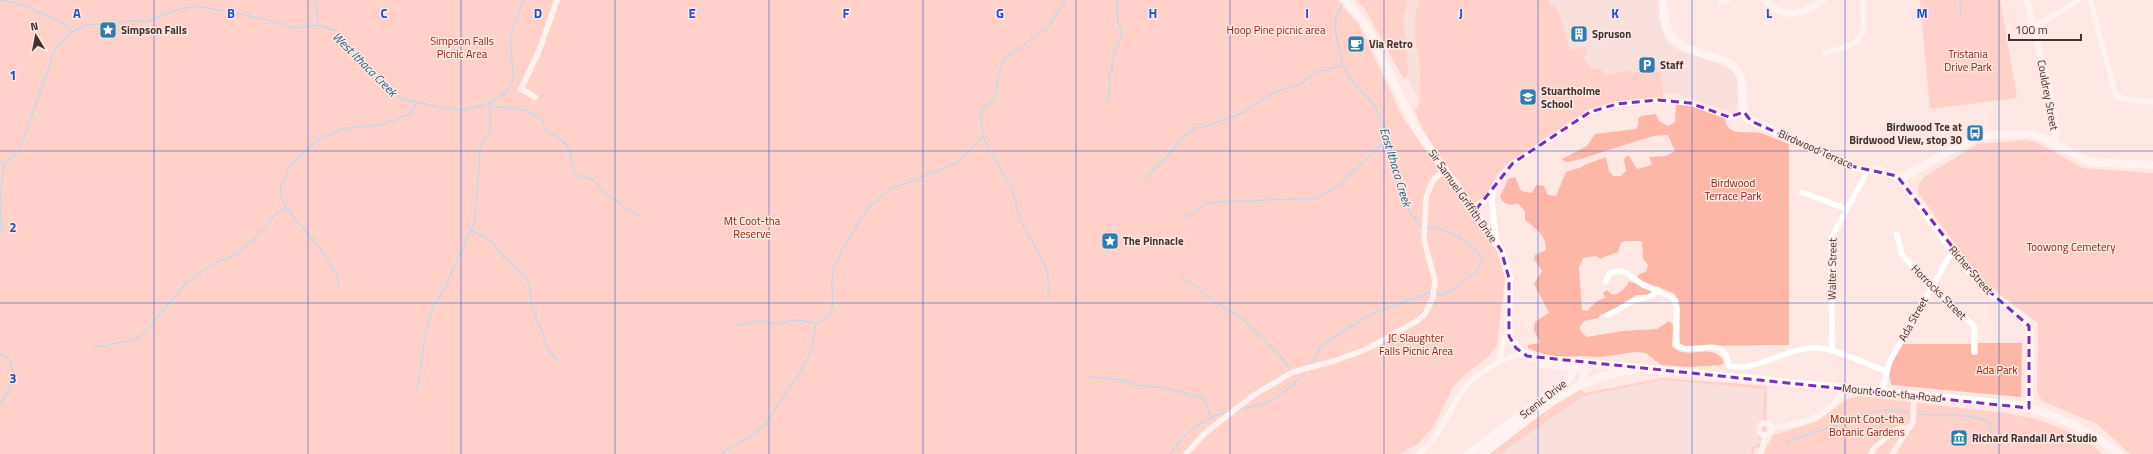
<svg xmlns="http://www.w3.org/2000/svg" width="2153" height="454" font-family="'Titillium Web',sans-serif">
<rect width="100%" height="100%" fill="#ffe8e3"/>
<!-- built -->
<g fill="#f4d8d2">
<path d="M1363,0H1659V18L1666,40L1676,49L1725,66L1733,71L1737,78L1738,103L1734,113L1673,93L1604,100L1562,125L1475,199Z"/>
<path d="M1662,380L1764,389L1763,420L1756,427L1760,443L1752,447L1751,454H1500L1584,396Z"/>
</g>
<!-- green -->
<g fill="#feb6a7">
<path d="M0,0H1337L1358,23L1403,118L1466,209L1492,241L1500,257L1505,278L1497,345L1487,358L1466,373L1453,387L1433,427L1419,443L1400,454H0Z"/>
<path d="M1356,0H1408L1403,22L1408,68V75L1404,80L1365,9Z"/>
<path d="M1420,0H1548L1551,6H1555C1564,21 1564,35 1570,50L1588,46L1584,58L1591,69L1600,68L1605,75L1630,70L1633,74L1653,66L1657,67L1663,87V100L1617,104L1590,113L1496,178L1483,197L1473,204C1452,174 1426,144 1415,110L1421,100C1419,91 1420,83 1420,73C1418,43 1409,32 1420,0Z"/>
<path d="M1920,0H2000L2017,98L1930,109Z"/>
<path d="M1680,102L1725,117C1725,138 1747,130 1760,133C1770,136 1780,141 1789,144V345L1680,346L1679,300L1673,293L1640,280L1637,277L1639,274L1646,272L1648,265L1643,259L1642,241H1625L1621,243L1618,252C1612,255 1606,255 1601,259L1596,256L1583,258L1579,268L1582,310L1587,311L1597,301L1605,298L1603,293L1607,290L1612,295C1619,294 1627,288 1629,281L1650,289L1653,293L1651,295H1636L1612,311L1600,315L1598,318L1584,321L1580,327L1582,333L1587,337L1623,331L1657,329L1669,321L1673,325L1672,346C1686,363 1714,339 1724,363L1721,365L1688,367L1661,365L1646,353L1635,352L1600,357L1580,356L1560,357L1540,353L1528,348V345L1540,343L1534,330L1535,322L1549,313L1534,284L1542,271L1534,259L1535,255L1546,250C1547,236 1535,228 1525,220V211L1518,204C1510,205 1504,205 1500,197L1508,179L1515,177L1521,191L1532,193L1536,185L1544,186L1548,195L1556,196L1566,172L1582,167L1584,165L1606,157L1609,171L1613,176H1621L1626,171L1624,160L1626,156H1629L1637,169L1652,165L1649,157L1666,156L1675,151L1668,135L1653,136L1577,160L1566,162L1562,159L1587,146L1595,134L1635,129L1638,126V119L1641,116L1656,114L1659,121L1668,126L1675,122L1676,104Z"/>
<path d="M2025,140L2036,142L2083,168L2153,173V454H2130L2097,424L2042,401L2037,391L2038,323L1982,281L1917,191L1919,184L1925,176L1978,144Z"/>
<path d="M1978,343H2022L2021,397L1892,385C1885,374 1896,355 1901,344H1971V353L1974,355L1978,354Z"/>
<path d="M1662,378L1767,386L1766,445L1755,449L1754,454H1751L1752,447L1760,443L1756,427L1763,420L1764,389L1662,380L1584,396L1500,454H1489L1553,405L1580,389L1585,393Z"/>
<path d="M1859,396L2006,413L2036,419L2063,429L2096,448L2102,454H1763L1773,435L1816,422L1847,399Z"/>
</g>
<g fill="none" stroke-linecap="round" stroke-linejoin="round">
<!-- stream -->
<g stroke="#80c7f8" stroke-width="1.5">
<path d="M2,0L23,5L68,26L71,32"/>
<path d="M314,0L317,4L318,25"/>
<path d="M1960,0L1961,16"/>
<path d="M1343,3L1336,18L1335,30L1343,66L1351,80L1375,106L1379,115L1390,140L1410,213L1422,226"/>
<path d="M1107,104L1110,85L1109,76L1113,65L1114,54L1122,33L1117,19V0"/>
<path d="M492,106L524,110L539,117L547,131L563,141L570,150L574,172L580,176L594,180L605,193L642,219"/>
<path d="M983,136C991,154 1002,170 1011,187C1016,199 1017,212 1022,223C1035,252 1052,261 1048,296"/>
<path d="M0,161L4,164L20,150L55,49L71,32L86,25L132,21L146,22L176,10L196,6L251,16L295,28L318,25L337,31L372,72L399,98L443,108L462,110L484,105L506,93L512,83L513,72L510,41L515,21L524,0"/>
<path d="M1144,179L1162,162L1187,133L1195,128L1207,126L1238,115L1275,92L1299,85L1316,72L1343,66"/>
<path d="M1183,220L1205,204L1218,202L1317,198L1339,185L1383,143L1390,140"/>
<path d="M1426,227C1431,228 1436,228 1442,230C1455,234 1478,246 1482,261L1476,272L1449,292L1442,295L1435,293"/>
<path d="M0,230L2,226L0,202L4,164"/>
<path d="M472,230L490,240L502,255L525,276L529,285L532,307L544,337C545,348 551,354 558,361"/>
<path d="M1181,275L1218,304L1240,317L1265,340L1293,371"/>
<path d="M339,286L337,276L325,255L286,207L281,196V186L290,166L319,139L347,128L380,125L410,114L417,102"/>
<path d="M735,326L760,321L779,324L797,320L816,323"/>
<path d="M93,348L132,340L142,335L186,283L215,263L237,254L264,229L274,216L286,207"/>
<path d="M0,354L9,358C16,382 16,383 0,403"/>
<path d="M1310,365L1322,345L1371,314L1432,292"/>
<path d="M1088,377L1117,379L1139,386L1161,387L1204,398L1211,418"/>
<path d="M417,391L426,330L433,307L444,290L475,221L480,149L490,129V102"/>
<path d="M1240,409C1275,404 1282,396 1305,372"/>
<path d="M1919,414C1944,419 1962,410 1989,422L1993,440L2001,445"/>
<path d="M1786,444L1805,435L1833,427L1857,416L1883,410L1908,412"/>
<path d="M721,454L754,434L764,425L799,374L812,350L816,324L829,315L833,305L832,281L834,268L842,250L868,208L889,190L959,162L983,136L980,111L995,98L999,72L1004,60L1049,26L1066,0"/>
<path d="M1170,454C1184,433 1205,416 1230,411"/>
</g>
<!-- minor -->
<g stroke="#fff" stroke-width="5.5">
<path d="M2090,0L2116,95L2124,99L2153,102"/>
<path d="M1721,2L1728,0"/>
<path d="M2033,28L2079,0"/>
<path d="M1825,53C1866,41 1864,42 1863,0"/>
<path d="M535,97L521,89L539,51L557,0"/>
<path d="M1493,190L1492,201L1496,241"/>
<path d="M1802,192L1846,209"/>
<path d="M1474,212L1489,195L1500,176L1513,163L1590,112L1617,104L1658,100L1690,103L1729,117L1736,116L1744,112"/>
<path d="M1897,234L1902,255L1931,286L1974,326V352"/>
<path d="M1606,281L1610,273L1619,271L1627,273L1643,285L1673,298L1677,307L1676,344C1687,356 1714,340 1724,352C1728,355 1727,362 1730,366C1754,372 1785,350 1810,348C1832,346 1865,364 1886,371"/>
<path d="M1607,315C1618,311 1626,304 1636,300C1645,296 1651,299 1658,290"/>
<path d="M1832,351L1831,238L1864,178L1866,171"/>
<path d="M1498,363L1501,354L1504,337"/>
<path d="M1882,392L1889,363L1953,250"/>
<circle cx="1765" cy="429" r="6"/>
<path d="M1772,428C1799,425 1833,417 1844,388"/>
<path d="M1186,454L1205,433L1237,408L1254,395L1293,372L1334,361L1367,349L1417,321L1425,314L1433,297L1435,281L1424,240L1426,199L1430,187L1434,179L1444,171"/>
<path d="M1419,454C1439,438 1446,417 1459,396C1472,376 1494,363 1516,355"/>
<path d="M1761,454L1765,435"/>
<path d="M1871,454L1874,448L1897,429L1910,427"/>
<path d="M1892,454L1913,422L1914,396"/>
</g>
<!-- tertiary -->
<g stroke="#fff" stroke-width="7">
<path d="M1765,0C1785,22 1802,14 1823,0"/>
<path d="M2027,0L2049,90L2056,130L2054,143"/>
<path d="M1900,179C1929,215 1956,263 1991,293C2006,306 2028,315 2031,336L2029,408"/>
</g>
<!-- secondary -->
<g stroke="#fff" stroke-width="8">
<path d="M1345,0L1362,20L1369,31L1416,128L1501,250L1509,278L1508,329L1509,338L1521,353L1535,358L2017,405C2055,414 2088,430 2119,454"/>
<path d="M1663,0C1664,44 1678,46 1716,58C1724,60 1731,63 1737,70C1748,84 1737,104 1748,119L1855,167C1869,171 1890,169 1900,179L1966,142L1989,135L2032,134L2045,139L2090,162L2153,165"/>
<path d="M1542,364L1588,368"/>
<path d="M1577,387C1585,381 1586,372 1579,365"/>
<path d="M1468,454L1567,381L1572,375L1575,363"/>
<path d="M1483,454C1524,423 1578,373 1632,371"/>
</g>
</g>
<!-- marked area -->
<path d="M0 0H2153V454H0ZM1658,100L1690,103L1729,117L1744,112L1751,121L1855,167L1897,176L1983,286L2029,326V408L1527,356L1516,348L1509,336V278L1501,250L1474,212L1513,163L1590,112L1617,104Z" fill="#ffe8e3" fill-opacity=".55" fill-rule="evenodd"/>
<path fill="none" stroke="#7b2cbf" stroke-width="3" stroke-dasharray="8 5" stroke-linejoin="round" d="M1658,100L1690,103L1729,117L1744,112L1751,121L1855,167L1897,176L1983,286L2029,326V408L1527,356L1516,348L1509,336V278L1501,250L1474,212L1513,163L1590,112L1617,104Z"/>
<!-- grid -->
<path fill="none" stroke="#1d4ed8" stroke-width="1" stroke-opacity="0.55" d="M154,0V454M308,0V454M461,0V454M615,0V454M769,0V454M923,0V454M1076,0V454M1230,0V454M1384,0V454M1538,0V454M1692,0V454M1845,0V454M1999,0V454M0,151H2153M0,303H2153"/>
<!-- icons -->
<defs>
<g id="sight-square" transform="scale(0.9)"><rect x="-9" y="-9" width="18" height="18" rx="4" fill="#2c7dae" stroke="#ffe8e3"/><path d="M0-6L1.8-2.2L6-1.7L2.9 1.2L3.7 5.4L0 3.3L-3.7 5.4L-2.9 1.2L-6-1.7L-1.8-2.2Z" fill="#fff"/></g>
<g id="building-square" transform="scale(0.9)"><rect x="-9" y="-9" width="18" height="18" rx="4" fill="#2c7dae" stroke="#ffe8e3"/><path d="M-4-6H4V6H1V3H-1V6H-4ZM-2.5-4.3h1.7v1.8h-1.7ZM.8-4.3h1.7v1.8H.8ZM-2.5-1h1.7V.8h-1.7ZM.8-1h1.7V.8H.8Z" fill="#fff"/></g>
<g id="cafe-square" transform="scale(0.9)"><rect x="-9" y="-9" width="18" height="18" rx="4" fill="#2c7dae" stroke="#ffe8e3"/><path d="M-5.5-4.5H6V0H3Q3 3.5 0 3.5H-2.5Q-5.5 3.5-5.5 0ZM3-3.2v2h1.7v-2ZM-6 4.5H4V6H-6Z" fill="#fff"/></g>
<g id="parking-square" transform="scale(0.9)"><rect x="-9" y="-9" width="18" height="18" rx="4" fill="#2c7dae" stroke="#ffe8e3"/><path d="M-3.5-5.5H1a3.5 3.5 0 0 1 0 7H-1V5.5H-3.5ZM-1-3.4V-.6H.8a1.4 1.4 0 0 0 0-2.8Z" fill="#fff"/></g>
<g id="school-square" transform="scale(0.9)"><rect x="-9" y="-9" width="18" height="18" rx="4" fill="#2c7dae" stroke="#ffe8e3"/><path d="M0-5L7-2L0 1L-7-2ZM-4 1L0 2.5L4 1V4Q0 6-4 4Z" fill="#fff"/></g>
<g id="bus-square" transform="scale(0.9)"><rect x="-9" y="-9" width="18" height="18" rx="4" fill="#2c7dae" stroke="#ffe8e3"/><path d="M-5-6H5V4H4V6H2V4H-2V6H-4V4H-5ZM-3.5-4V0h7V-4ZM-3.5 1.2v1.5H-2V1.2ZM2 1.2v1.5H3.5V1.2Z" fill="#fff"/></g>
<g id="museum-square" transform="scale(0.9)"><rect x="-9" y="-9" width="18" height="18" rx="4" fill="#2c7dae" stroke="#ffe8e3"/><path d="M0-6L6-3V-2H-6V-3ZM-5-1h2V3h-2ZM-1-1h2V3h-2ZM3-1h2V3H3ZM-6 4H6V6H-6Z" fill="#fff"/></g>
</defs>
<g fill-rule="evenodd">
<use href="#sight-square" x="108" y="30"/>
<use href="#building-square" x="1579" y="34"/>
<use href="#cafe-square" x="1356" y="44"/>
<use href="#parking-square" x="1647" y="65"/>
<use href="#school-square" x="1528" y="97"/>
<use href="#bus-square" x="1975" y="133"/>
<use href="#sight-square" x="1110" y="241"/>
<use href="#museum-square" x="1959" y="438"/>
</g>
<g text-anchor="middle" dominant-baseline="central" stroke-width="3" stroke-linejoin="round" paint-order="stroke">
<!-- poi labels -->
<g font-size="11" font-weight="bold" fill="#40322f" stroke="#ffe8e3" text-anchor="start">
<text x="121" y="30">Simpson Falls</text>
<text x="1592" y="34">Spruson</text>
<text x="1369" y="44">Via Retro</text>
<text x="1660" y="65">Staff</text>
<text x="1541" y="91">Stuartholme<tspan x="1541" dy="13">School</tspan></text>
<text x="1962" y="127" text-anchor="end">Birdwood Tce at<tspan x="1962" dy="13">Birdwood View, stop 30</tspan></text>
<text x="1123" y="241">The Pinnacle</text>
<text x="1972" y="438">Richard Randall Art Studio</text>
</g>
<!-- park labels -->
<g font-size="11" fill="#97240c" stroke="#ffe8e3">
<text x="1276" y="30">Hoop Pine picnic area</text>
<text x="462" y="41">Simpson Falls<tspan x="462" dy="13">Picnic Area</tspan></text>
<text x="1968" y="54">Tristania<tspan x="1968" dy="13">Drive Park</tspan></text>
<text x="1733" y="183">Birdwood<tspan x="1733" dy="13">Terrace Park</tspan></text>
<text x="752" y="221">Mt Coot-tha<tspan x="752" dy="13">Reserve</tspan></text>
<text x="2071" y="247">Toowong Cemetery</text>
<text x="1416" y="338">JC Slaughter<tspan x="1416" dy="13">Falls Picnic Area</tspan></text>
<text x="1997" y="370">Ada Park</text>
<text x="1867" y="419">Mount Coot-tha<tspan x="1867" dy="13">Botanic Gardens</tspan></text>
</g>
<!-- street labels -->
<g font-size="11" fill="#40322f" stroke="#ffe8e3">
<text transform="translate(2048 95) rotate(79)">Couldrey Street</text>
<text transform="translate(1816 149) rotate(24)">Birdwood Terrace</text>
<text transform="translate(1463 196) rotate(55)">Sir Samuel Griffith Drive</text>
<text transform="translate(1832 269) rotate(-89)">Walter Street</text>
<text transform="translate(1971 270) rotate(49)">Richer Street</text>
<text transform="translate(1939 292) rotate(45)">Horrocks Street</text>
<text transform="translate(1913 319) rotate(-61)">Ada Street</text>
<text transform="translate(1892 393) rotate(6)">Mount Coot-tha Road</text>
<text transform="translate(1543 399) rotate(-38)">Scenic Drive</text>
</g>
<!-- water labels -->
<g font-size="12" font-style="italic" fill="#175c84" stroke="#ffe8e3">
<text transform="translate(365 64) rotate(45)">West Ithaca Creek</text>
<text transform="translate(1396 167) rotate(73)">East Ithaca Creek</text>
</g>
</g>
<g font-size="13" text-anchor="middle" font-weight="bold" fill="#1d4ed8" stroke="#ffe8e3" stroke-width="3" stroke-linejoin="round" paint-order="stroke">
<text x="77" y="18">A</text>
<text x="231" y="18">B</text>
<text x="384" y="18">C</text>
<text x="538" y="18">D</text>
<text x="692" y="18">E</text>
<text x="846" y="18">F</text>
<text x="1000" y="18">G</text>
<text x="1153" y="18">H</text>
<text x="1307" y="18">I</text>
<text x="1461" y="18">J</text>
<text x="1615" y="18">K</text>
<text x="1769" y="18">L</text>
<text x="1922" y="18">M</text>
<text x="13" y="80">1</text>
<text x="13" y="232">2</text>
<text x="13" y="383">3</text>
</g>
<!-- north arrow -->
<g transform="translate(36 36) rotate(350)" stroke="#ffe8e3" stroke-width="3" paint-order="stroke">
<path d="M0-3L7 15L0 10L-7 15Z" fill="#40322f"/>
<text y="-6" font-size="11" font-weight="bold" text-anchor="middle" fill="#40322f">N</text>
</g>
<!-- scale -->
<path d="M2009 34v6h72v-6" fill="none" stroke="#40322f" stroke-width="2"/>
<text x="2015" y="34" font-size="12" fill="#40322f" stroke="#ffe8e3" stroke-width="3" paint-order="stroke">100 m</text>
</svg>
